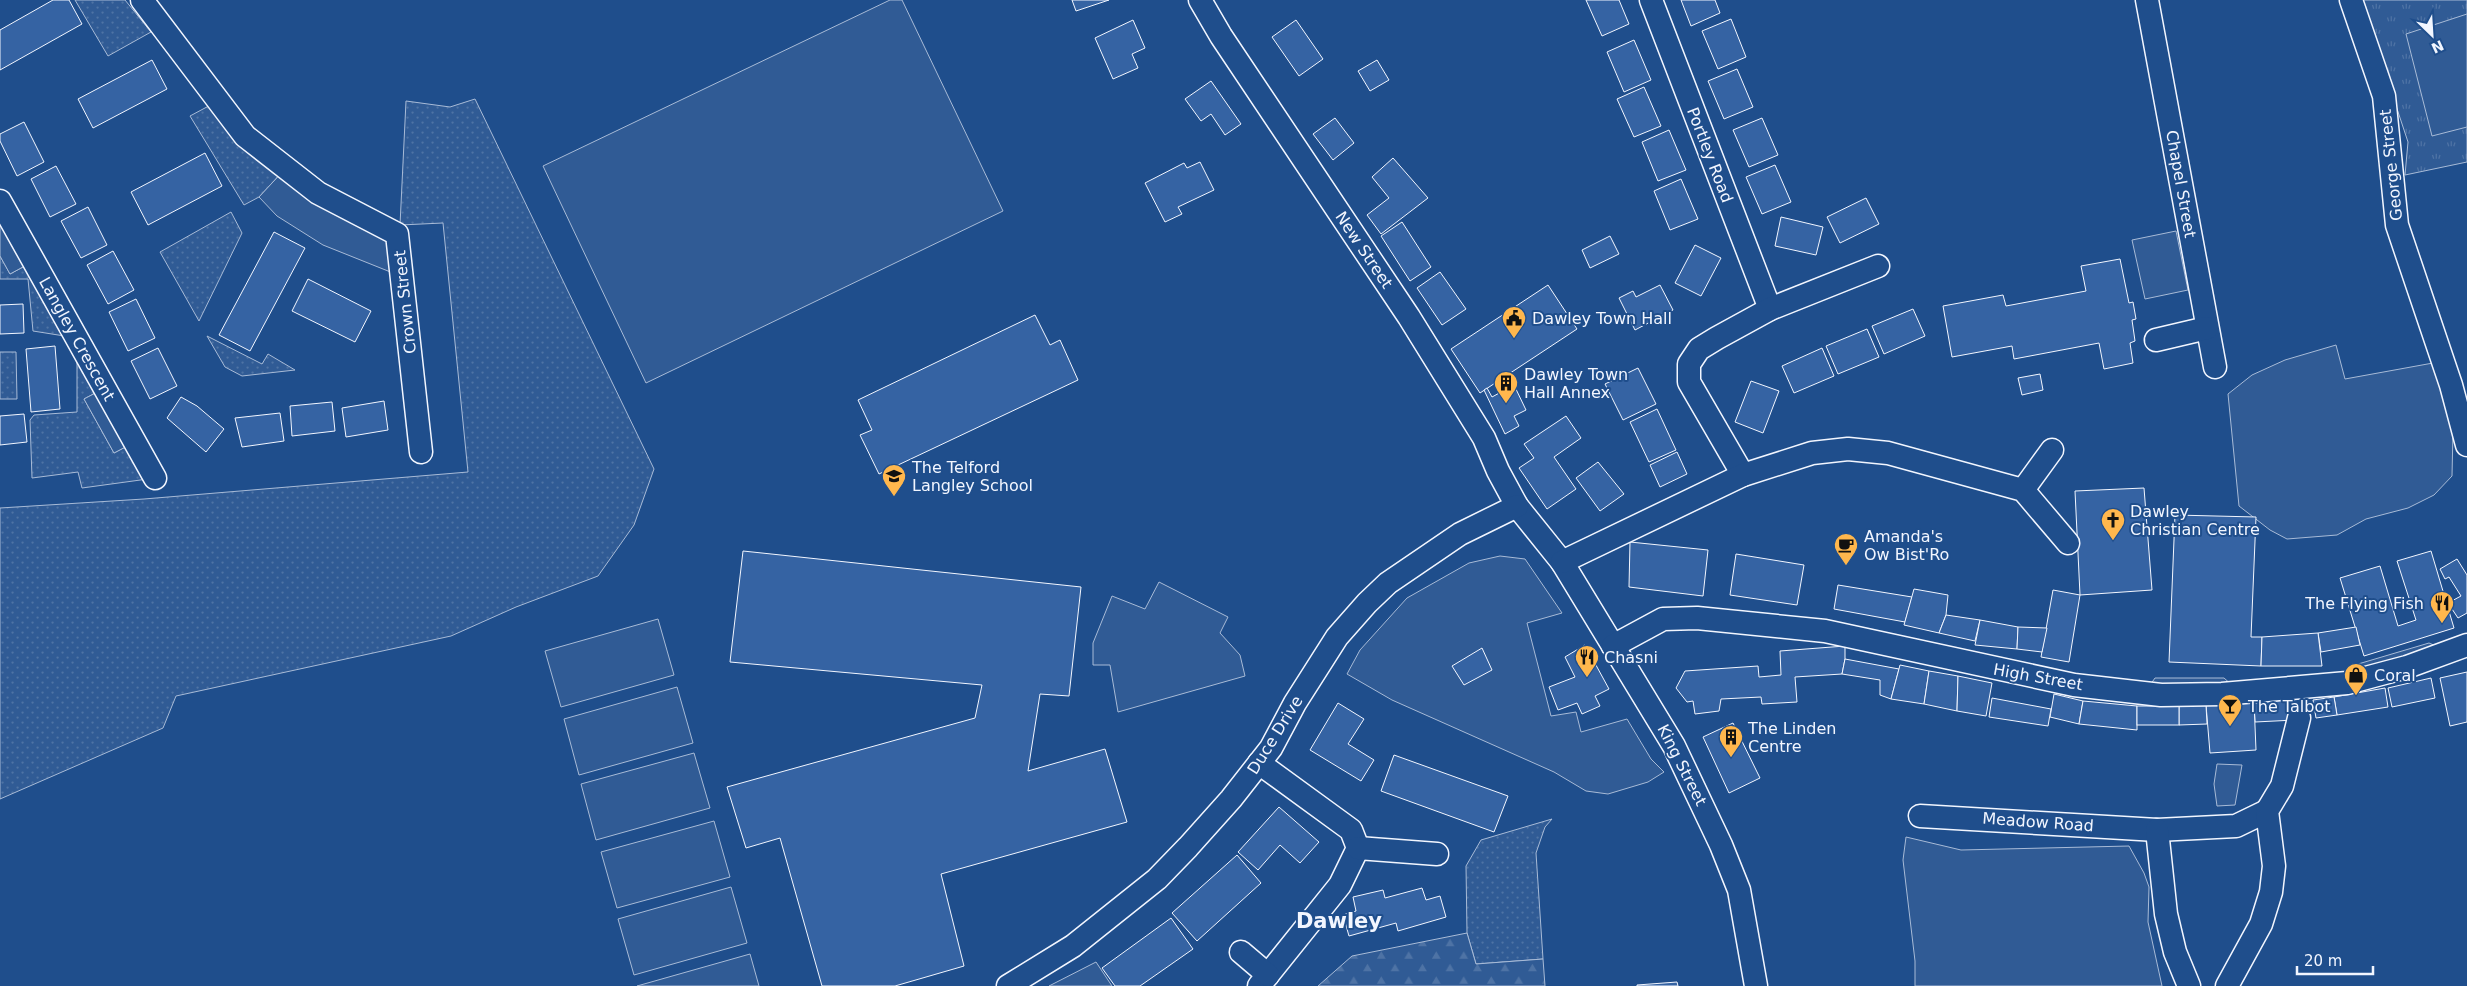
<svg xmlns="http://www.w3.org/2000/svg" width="2467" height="986" font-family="'DejaVu Sans',sans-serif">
<defs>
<pattern id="grass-dots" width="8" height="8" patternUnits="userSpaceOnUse" patternTransform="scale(1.25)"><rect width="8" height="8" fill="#305b95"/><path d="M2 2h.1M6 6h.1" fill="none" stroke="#4e73a5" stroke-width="1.8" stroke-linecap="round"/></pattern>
<pattern id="forest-firs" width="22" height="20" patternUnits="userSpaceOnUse" patternTransform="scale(1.25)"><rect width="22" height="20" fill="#305b95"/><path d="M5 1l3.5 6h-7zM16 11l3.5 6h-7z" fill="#4e73a5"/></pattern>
<pattern id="park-tufts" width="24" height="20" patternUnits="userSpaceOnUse" patternTransform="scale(1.25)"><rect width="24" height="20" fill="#305b95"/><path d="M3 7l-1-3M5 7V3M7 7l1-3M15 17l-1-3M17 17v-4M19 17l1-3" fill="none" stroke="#4e73a5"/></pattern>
</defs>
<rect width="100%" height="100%" fill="#1f4e8c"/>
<!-- grass -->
<g fill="url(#grass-dots)" stroke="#a8bbd7">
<path d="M75,0H125L151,32L108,56Z"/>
<path d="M475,99L654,469L634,525L598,576L516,607L451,636L176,696L163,728L0,799V508L144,499L468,472L443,223L400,225L406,101L450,107Z"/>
<path d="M218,101L286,168L259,197L244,205L190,116Z"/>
<path d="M231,212L242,233L199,321L160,252Z"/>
<path d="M0,256L10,274L34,261L105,388L84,399L114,453L135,442L155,478L82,488L78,472L32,478L30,420L34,415L77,412V338L33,331L28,279H0Z"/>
<path d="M207,336L262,364L268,354L295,370L242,376L225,367Z"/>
<path d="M0,352H16L17,399H0Z"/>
<path d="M1552,819L1545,827L1536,853L1543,959L1476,964L1467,933L1466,866L1481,840Z"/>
</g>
<!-- forest -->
<path fill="url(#forest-firs)" stroke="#a8bbd7" d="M1467,933L1476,964L1543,959L1545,986H1318L1352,956Z"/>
<!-- park -->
<path fill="url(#park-tufts)" stroke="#a8bbd7" d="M2361,0H2467V162L2405,175L2408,142Z"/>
<!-- built -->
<g fill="#305b95" stroke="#a8bbd7">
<path d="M890,0H902L1003,211L646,383L543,166Z"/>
<path d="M2467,14V127L2432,136L2406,34Z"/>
<path d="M286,168L397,234L403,277L323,245L277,216L259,197Z"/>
<path d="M0,201L34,261L10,274L0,256Z"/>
<path d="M2176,231L2188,290L2145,299L2132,240Z"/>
<path d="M2336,345L2345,379L2433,363L2453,431L2452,476L2434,495L2408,508L2366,519L2337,535L2287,539L2270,530L2239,506L2228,394L2252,375L2285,360Z"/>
<path d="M105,388L135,442L114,453L84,399Z"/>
<path d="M1500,556L1525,559L1562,613L1527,623L1551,716L1576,712L1581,732L1627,719L1651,759L1664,772L1648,782L1608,794L1586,791L1554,772L1392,700L1347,674L1360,650L1407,598L1469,563Z"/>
<path d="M1159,582L1228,617L1220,633L1240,655L1245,676L1118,712L1110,665H1093V643L1112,596L1145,609Z"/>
<path d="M658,619L674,675L561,707L545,651Z"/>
<path d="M2429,643L2443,649L2343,677L2348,667Z"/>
<path d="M2155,678H2224L2233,686L2148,688Z"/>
<path d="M677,687L693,743L579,775L564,719Z"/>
<path d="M694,753L710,808L596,840L581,784Z"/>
<path d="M2217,764L2242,765L2235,805L2217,806L2214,784Z"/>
<path d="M714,821L730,877L617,908L601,852Z"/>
<path d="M1906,837L1961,850L2129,846L2144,873L2149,887L2148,922L2162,986H1915V961L1903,860Z"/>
<path d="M731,887L747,943L634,975L618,919Z"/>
<path d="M750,954L759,986H637Z"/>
<path d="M1096,962L1112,986H1049Z"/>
</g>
<!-- building -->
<g fill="#3563a3" stroke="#f2f6ff">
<path d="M53,0H69L82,24L0,70V30Z"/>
<path d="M1072,0H1109L1076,11Z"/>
<path d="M1586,0H1619L1629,24L1602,36Z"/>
<path d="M1681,0H1715L1720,13L1691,26Z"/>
<path d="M1731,19L1746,57L1718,69L1702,31Z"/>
<path d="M1133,20L1145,48L1132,54L1138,68L1113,79L1095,38Z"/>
<path d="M1296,20L1323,59L1299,76L1272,37Z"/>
<path d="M1634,40L1651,80L1624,92L1607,52Z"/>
<path d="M152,60L167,89L93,128L78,99Z"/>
<path d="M1377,60L1389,80L1370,91L1358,71Z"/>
<path d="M1737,69L1753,107L1724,119L1708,81Z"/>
<path d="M1211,81L1241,124L1225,135L1211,114L1201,121L1185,99Z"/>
<path d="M1644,87L1661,126L1634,137L1617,99Z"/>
<path d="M1335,118L1354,143L1333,160L1313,134Z"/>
<path d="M1762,118L1778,155L1749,167L1733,130Z"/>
<path d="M24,122L44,162L17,176L0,141V134Z"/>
<path d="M1669,130L1686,170L1658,181L1642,142Z"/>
<path d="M205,153L222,186L148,225L131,192Z"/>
<path d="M1393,158L1428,198L1381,234L1367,215L1389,198L1372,177Z"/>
<path d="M1200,162L1214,190L1178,207L1182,214L1165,222L1145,183L1184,163L1187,168Z"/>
<path d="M1775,165L1791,202L1762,214L1746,177Z"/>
<path d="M56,166L76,204L50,217L31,179Z"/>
<path d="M1681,179L1698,219L1670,230L1654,191Z"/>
<path d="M1866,198L1879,224L1840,243L1827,217Z"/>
<path d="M88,207L107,245L81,258L61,221Z"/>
<path d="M1781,217L1823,227L1816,255L1775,246Z"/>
<path d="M1402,222L1431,267L1410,281L1381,236Z"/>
<path d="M274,232L305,248L250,351L219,335Z"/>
<path d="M1610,236L1619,254L1590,268L1582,250Z"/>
<path d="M1695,245L1721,258L1701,296L1675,283Z"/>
<path d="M113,251L134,290L108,304L87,265Z"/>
<path d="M2120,259L2129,303L2133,302L2136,319L2132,320L2135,341L2130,343L2133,363L2104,369L2099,343L2014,359L2012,346L1952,357L1943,306L2003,295L2006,306L2086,291L2081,266Z"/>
<path d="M1440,272L1466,309L1442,325L1417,288Z"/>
<path d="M308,279L371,311L355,342L292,311Z"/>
<path d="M1548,285L1577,329L1480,393L1451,349Z"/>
<path d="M1660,285L1673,310L1635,330L1619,298L1633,291L1636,297Z"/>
<path d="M136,299L155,338L128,351L109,312Z"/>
<path d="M23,304L24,333L0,334V305Z"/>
<path d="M1913,309L1925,336L1884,354L1872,326Z"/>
<path d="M1035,315L1050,345L1060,340L1078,380L879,474L860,435L872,430L858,400Z"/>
<path d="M1867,329L1879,357L1838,374L1826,346Z"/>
<path d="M55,346L60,409L31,412L26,349Z"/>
<path d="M158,348L177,386L150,399L131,361Z"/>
<path d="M1822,348L1834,376L1794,393L1782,366Z"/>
<path d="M1638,368L1656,404L1623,420L1605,384Z"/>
<path d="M2040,374L2043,390L2022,395L2018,378Z"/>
<path d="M1751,381L1779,391L1763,433L1735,422Z"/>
<path d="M1514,385L1526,410L1514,416L1519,426L1505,434L1484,390L1487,388L1492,397Z"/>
<path d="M181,397L197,406L224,429L206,452L167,418Z"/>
<path d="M384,401L388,430L346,437L342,408Z"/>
<path d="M332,402L335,431L292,436L290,406Z"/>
<path d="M1657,409L1676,450L1649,462L1630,422Z"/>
<path d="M280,413L284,441L242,447L235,418Z"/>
<path d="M24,414L27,442L0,445V416Z"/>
<path d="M1566,416L1581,438L1554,457L1576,489L1547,509L1519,468L1534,458L1524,444Z"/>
<path d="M1677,452L1687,474L1660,487L1650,465Z"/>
<path d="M1598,462L1624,494L1600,511L1576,478Z"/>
<path d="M2144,488L2152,590L2080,595L2075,491Z"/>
<path d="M2175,515L2256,517L2251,637H2262L2261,666L2169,662Z"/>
<path d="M1630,542L1708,550L1703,596L1629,587Z"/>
<path d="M743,551L1081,587L1069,696L1040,694L1028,771L1105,749L1127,822L941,874L964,966L895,986H822L780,838L746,848L727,787L975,718L982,685L730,662Z"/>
<path d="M2431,551L2454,628L2364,656L2340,578L2380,566L2398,626L2416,620L2397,561Z"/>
<path d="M1736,554L1804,565L1797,605L1730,595Z"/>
<path d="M2457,559L2467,575V613L2458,618L2448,603L2461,596L2449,577L2445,579L2440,569Z"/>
<path d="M1838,585L1912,597L1905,622L1834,609Z"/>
<path d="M1914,589L1948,595L1946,615L1939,633L1904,625Z"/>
<path d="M2053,590L2080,595L2069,662L2041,657Z"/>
<path d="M1946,615L1980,620L1975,641L1939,633Z"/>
<path d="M1980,620L2018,627L2017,649L1975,645Z"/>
<path d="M2018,627L2047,628L2042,652L2017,649Z"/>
<path d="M2356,627L2360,645L2321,652L2318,633Z"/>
<path d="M2318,633L2322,666H2261L2262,637Z"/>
<path d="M1585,645L1609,689L1595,696L1600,706L1582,714L1577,703L1558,710L1549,687L1575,677L1565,657Z"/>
<path d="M1845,646V659L1842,674L1795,677L1797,702L1762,704L1761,697L1721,699L1719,711L1695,714L1693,701L1687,702L1676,688L1685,671L1758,666L1759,677L1781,675L1780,651Z"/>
<path d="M1482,648L1492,670L1464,685L1452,666Z"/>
<path d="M1845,659L1899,669L1891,699L1880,695V680L1842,674Z"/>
<path d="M1900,665L1929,671L1924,704L1891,699Z"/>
<path d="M1929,671L1958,676L1957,711L1924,704Z"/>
<path d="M2467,672V722L2450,726L2440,678Z"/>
<path d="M1958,676L1992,683L1986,716L1957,711Z"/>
<path d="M2431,678L2435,698L2392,707L2388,688Z"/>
<path d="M2385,688L2388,707L2337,715L2334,697Z"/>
<path d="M2054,694L2083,701L2079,724L2050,717Z"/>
<path d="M2334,697L2337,715L2316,718L2313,700Z"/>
<path d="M1992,698L2051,709L2048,726L1989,717Z"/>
<path d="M2294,700L2295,720L2255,722L2254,702Z"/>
<path d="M2083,701L2137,706V730L2079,724Z"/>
<path d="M2254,702L2256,750L2210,753L2206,705Z"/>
<path d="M1338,703L1364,719L1348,744L1374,760L1361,781L1310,750Z"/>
<path d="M2206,705L2207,724L2179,725V706Z"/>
<rect x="2137" y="706" width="42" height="19"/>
<path d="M1733,723L1760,778L1729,793L1703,737Z"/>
<path d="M1394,755L1508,796L1494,832L1381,791Z"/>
<path d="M1279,807L1319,842L1300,863L1280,845L1258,870L1238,852Z"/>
<path d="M1237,855L1261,883L1197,941L1172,913Z"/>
<path d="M1422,888L1426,900L1440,896L1446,917L1398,931L1396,923L1349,936L1343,915L1356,911L1353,897L1383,890L1385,898Z"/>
<path d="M1171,918L1193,949L1140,986H1115L1102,968Z"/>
<path d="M1677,982L1678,986H1637V985Z"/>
</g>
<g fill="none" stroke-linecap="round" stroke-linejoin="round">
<!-- minor casing -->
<g stroke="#f2f6ff" stroke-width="25">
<g id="minor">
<path d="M142,0L245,136L318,193L397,234L421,452"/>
<path d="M1200,0L1221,36L1409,317L1484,438L1498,471L1517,506L1562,562L1674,746L1721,845L1739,890L1756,986"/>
<path d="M1651,0L1770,309"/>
<path d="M2147,0L2215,367"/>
<path d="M2351,0L2384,96L2397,225L2451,385L2467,445"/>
<path d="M0,201L155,478"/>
<path d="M2156,340L2207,328"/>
<path d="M1743,475L1689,382V364L1699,349L1717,338L1770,309L1878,266"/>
<path d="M2023,490L2052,450"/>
<path d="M1562,562L1743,475L1812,453L1848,449L1888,453L2023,490L2068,543"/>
<path d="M1613,646L1663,619L1697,618L1825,631L2074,685L2161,695L2222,694L2347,683L2407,667L2467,645"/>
<path d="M1259,763L1351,830L1358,848L1340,885L1259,986"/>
<path d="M1920,816L2157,830L2236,826L2267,811"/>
<path d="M2157,830L2166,914L2175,952L2189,986"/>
<path d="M1358,848L1437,854"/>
<path d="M1241,952L1268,975"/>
<path d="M1008,986L1073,946L1157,879L1188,847L1231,799L1271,748L1295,703L1337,637L1367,603L1388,583L1460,534L1517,506"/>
<path d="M2227,986L2261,924L2271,892L2274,866L2267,811L2282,786L2299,718"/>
</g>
</g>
<!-- minor -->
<use href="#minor" stroke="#1f4e8c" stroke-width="22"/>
</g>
<!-- icons -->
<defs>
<g id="civic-pin" transform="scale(1.25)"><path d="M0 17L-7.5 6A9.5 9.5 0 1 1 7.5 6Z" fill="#ffb74d" stroke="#1f4e8c"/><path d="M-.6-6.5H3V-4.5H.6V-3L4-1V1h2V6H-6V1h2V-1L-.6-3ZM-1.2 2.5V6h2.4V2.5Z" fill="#111"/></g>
<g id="building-pin" transform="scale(1.25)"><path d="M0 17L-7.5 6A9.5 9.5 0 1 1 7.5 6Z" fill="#ffb74d" stroke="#1f4e8c"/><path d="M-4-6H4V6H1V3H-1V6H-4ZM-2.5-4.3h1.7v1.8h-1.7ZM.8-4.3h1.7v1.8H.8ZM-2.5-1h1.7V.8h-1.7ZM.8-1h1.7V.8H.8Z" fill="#111"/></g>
<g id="school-pin" transform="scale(1.25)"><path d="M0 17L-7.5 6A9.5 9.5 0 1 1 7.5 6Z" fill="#ffb74d" stroke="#1f4e8c"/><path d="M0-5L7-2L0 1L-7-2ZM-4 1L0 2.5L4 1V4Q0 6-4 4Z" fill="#111"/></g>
<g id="church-pin" transform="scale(1.25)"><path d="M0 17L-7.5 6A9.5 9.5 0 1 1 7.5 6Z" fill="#ffb74d" stroke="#1f4e8c"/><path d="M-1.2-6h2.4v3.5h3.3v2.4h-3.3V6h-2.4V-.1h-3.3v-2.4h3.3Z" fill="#111"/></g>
<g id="cafe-pin" transform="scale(1.25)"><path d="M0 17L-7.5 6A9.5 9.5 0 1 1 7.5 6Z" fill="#ffb74d" stroke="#1f4e8c"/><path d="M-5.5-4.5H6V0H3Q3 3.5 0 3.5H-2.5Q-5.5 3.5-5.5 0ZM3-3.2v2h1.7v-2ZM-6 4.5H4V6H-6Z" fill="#111"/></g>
<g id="restaurant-pin" transform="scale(1.25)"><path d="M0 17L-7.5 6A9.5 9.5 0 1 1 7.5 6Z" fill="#ffb74d" stroke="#1f4e8c"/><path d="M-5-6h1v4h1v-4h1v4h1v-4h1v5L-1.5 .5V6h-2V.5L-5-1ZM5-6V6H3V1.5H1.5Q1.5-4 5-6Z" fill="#111"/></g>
<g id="shop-pin" transform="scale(1.25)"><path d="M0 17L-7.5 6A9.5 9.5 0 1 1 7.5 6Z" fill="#ffb74d" stroke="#1f4e8c"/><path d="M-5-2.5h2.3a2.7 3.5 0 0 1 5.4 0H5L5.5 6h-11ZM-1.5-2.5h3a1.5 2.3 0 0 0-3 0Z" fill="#111"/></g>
<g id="bar-pin" transform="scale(1.25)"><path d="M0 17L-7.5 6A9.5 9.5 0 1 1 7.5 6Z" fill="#ffb74d" stroke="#1f4e8c"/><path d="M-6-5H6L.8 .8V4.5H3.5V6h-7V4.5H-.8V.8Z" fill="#111"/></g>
</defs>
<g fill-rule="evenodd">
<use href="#civic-pin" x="1514" y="318"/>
<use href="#building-pin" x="1506" y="383"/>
<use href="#school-pin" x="894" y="476"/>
<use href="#church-pin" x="2113" y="520"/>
<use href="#cafe-pin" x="1846" y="545"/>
<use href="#restaurant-pin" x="2442" y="603"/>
<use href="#restaurant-pin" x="1587" y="657"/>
<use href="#shop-pin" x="2356" y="675"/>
<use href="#bar-pin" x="2230" y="706"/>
<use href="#building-pin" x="1731" y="737"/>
</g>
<g text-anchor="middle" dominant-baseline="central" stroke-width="4" stroke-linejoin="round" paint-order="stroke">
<!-- street labels -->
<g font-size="16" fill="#f2f6ff" stroke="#1f4e8c">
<text transform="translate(1710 155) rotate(69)">Portley Road</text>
<text transform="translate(2391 165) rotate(-96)">George Street</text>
<text transform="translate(2181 184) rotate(80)">Chapel Street</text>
<text transform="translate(1364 250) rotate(56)">New Street</text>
<text transform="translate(405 302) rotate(-96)">Crown Street</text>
<text transform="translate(77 339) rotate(61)">Langley Crescent</text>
<text transform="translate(2038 677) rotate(10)">High Street</text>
<text transform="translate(1275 735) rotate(-58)">Duce Drive</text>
<text transform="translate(1682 765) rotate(63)">King Street</text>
<text transform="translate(2038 822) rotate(4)">Meadow Road</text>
</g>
<!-- poi labels -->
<g font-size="16" fill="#f2f6ff" stroke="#1f4e8c" text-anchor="start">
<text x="1532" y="318">Dawley Town Hall</text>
<text x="1524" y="374">Dawley Town<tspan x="1524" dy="18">Hall Annex</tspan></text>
<text x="912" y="467">The Telford<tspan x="912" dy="18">Langley School</tspan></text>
<text x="2130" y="511">Dawley<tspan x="2130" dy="18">Christian Centre</tspan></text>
<text x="1864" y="536">Amanda's<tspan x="1864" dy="18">Ow Bist'Ro</tspan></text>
<text x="2424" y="603" text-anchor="end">The Flying Fish</text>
<text x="1604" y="657">Chasni</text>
<text x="2374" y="675">Coral</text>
<text x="2248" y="706">The Talbot</text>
<text x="1748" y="728">The Linden<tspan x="1748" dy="18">Centre</tspan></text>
</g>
<!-- district labels -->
<g font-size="21" font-weight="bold" fill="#f2f6ff" stroke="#1f4e8c">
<text x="1339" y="921">Dawley</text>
</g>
</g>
<!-- north arrow -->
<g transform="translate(2432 35) rotate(155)" stroke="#1f4e8c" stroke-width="4" paint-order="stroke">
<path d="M0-4L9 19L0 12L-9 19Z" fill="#f2f6ff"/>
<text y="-8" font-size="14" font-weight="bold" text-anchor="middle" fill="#f2f6ff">N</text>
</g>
<!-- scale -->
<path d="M2297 966v8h76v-8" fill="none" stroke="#f2f6ff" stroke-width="2.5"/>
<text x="2304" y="966" font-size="15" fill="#f2f6ff" stroke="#1f4e8c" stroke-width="4" paint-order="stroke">20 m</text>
</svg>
